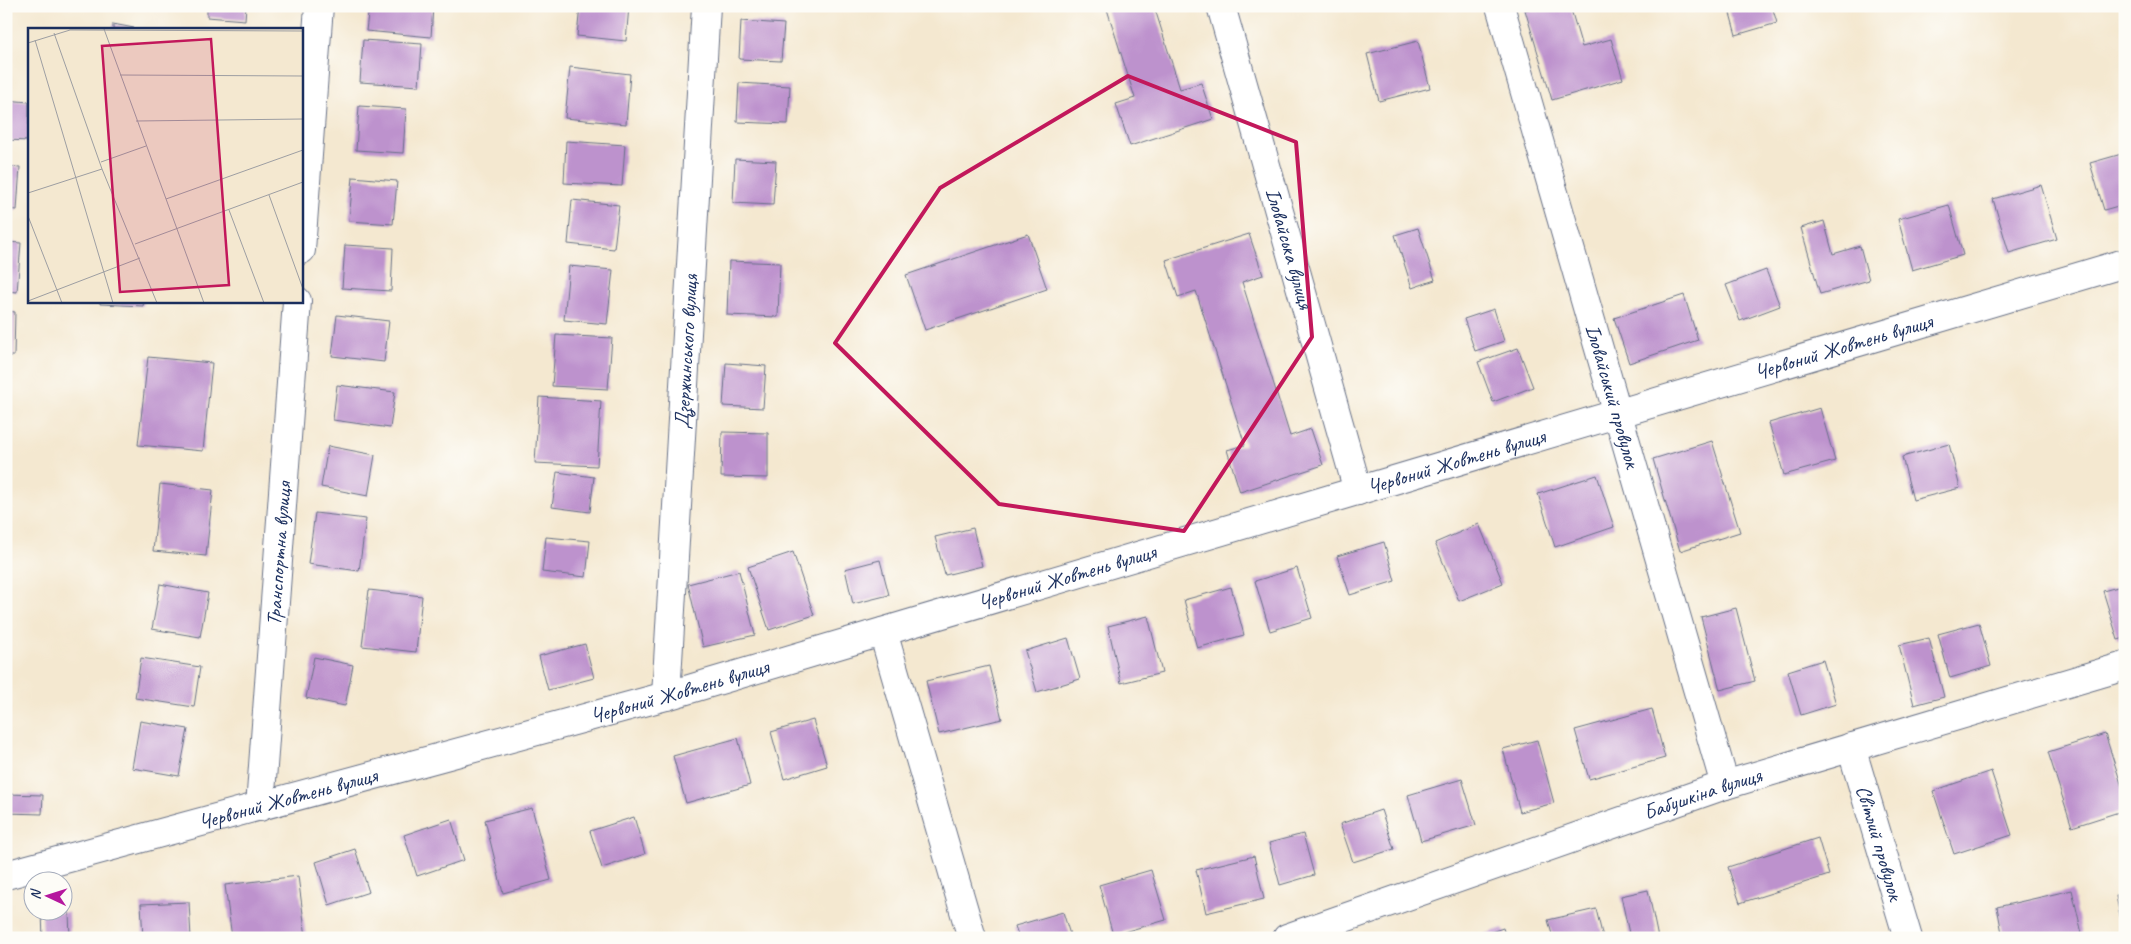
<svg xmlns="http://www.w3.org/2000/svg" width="2131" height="944" font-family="Caveat,sans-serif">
<rect width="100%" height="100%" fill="#fdfcf7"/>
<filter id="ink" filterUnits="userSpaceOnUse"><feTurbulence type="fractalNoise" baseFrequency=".02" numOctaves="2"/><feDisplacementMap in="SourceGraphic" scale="10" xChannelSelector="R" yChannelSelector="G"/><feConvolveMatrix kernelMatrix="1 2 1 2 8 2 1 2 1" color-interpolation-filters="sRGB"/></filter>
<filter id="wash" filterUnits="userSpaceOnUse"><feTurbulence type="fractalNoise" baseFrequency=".0096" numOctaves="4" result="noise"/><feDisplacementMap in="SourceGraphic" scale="20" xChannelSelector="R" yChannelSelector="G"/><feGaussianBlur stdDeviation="1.12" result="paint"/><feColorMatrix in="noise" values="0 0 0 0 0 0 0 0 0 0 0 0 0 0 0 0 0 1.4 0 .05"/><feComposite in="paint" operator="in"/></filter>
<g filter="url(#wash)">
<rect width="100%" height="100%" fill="#f4e8d0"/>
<g id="blocks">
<!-- building -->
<g fill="#bd92cd">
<path d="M207,6H246L245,20L207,17Z"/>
<path d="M369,6H433L431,37L366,31Z"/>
<path d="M580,6H629L626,41L577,36Z"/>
<path d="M1106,6H1154L1180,89L1201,83L1213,119L1130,146L1116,104L1135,98Z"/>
<path d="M1538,6H1570L1582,47L1611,39L1623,79L1552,100L1525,10Z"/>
<path d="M1728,6H1772L1777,23L1736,35Z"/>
<path d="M741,21L784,24L781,61L739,59Z"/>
<path d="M113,24L134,28L133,29H113Z"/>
<path d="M363,40L422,44L419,86L360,82Z"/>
<path d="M1418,41L1430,88L1379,101L1367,54Z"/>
<path d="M570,67L630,74L626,124L565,118Z"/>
<path d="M739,83L790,86L788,124L737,122Z"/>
<path d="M6,100L29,102V141L6,140Z"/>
<path d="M359,106L406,109L403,153L356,150Z"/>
<path d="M566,141L625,145L622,186L564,183Z"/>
<path d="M2125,153V204L2104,210L2090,163Z"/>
<path d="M735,159L776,161L773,205L733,203Z"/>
<path d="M6,166L20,167L17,210L6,209Z"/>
<path d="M353,177L397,181L393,224L349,221Z"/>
<path d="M2041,185L2057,239L2009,253L1993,199Z"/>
<path d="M572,200L619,205L614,249L568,244Z"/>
<path d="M1949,205L1963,255L1912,270L1898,219Z"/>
<path d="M1824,221L1833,254L1860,246L1869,280L1820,294L1801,228Z"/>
<path d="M1418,228L1435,280L1412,288L1395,235Z"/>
<path d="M1028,234L1047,289L925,330L906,275Z"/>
<path d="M1249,234L1263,275L1242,282L1290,436L1311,429L1323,465L1240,492L1227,450L1245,445L1196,291L1178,297L1166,260Z"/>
<path d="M6,242L21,243L17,292L6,291Z"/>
<path d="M345,245L393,248L391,291L342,288Z"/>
<path d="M729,261L780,263L778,317L727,315Z"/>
<path d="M569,266L613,270L607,324L564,320Z"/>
<path d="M1766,270L1780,306L1740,321L1726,285Z"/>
<path d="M1684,295L1698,340L1629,363L1614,318Z"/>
<path d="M100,301H144L143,306L100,304Z"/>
<path d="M1494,309L1504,341L1475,351L1464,319Z"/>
<path d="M6,311L15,312L14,356H6Z"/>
<path d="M337,315L389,321L384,362L332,356Z"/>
<path d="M556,335L612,338L608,389L552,386Z"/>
<path d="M1518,348L1533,387L1493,402L1478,362Z"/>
<path d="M148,357L212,363L203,451L138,445Z"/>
<path d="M726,363L766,366L763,408L723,406Z"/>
<path d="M337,385L395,392L390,428L333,420Z"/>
<path d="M539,397L601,401L597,466L535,463Z"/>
<path d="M1820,408L1835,461L1784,475L1769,423Z"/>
<path d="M722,432L768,433V478L721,477Z"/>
<path d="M1712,441L1740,532L1680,551L1653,459Z"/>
<path d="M1949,444L1960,488L1913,500L1902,457Z"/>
<path d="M328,446L375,455L368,496L321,487Z"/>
<path d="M557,472L594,477L590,512L552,507Z"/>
<path d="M1597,475L1614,527L1555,547L1538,494Z"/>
<path d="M160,484L213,490L206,556L153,551Z"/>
<path d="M315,513L366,519L359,571L308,564Z"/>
<path d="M1479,524L1503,583L1459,601L1435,543Z"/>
<path d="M973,528L982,566L945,575L935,537Z"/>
<path d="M546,537L590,541L586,577L542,572Z"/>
<path d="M1384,542L1395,581L1350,595L1337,556Z"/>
<path d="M793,552L814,615L769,630L748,567Z"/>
<path d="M880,560L889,595L853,604L845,569Z"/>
<path d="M1297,568L1312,618L1270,631L1255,581Z"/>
<path d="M739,571L755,635L703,647L688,584Z"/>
<path d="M160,584L208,593L200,637L152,629Z"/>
<path d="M2125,585V638L2118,640L2103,591Z"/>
<path d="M1231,587L1244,635L1197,648L1184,600Z"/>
<path d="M369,590L422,596L416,652L362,646Z"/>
<path d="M1736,608L1755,681L1720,690L1701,617Z"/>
<path d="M1148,616L1162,673L1121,683L1108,626Z"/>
<path d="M1979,623L1991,666L1950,678L1938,634Z"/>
<path d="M1068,638L1080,679L1037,692L1025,651Z"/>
<path d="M1929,638L1944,697L1914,705L1899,645Z"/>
<path d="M585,644L594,678L548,690L539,656Z"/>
<path d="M314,657L353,665L345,706L306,698Z"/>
<path d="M141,658L200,667L194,707L135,698Z"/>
<path d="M1823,660L1836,704L1801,715L1788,671Z"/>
<path d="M989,666L1002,719L939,734L926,681Z"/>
<path d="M1652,709L1665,758L1589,779L1575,730Z"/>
<path d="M813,720L827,766L784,779L771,732Z"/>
<path d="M140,721L188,729L179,776L132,768Z"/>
<path d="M2105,734L2125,796V810L2072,827L2048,752Z"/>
<path d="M738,738L750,785L686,803L673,756Z"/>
<path d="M1537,740L1554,803L1520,812L1503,749Z"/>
<path d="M1991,771L2012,835L1954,854L1933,791Z"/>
<path d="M1462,779L1476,825L1421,841L1408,795Z"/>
<path d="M6,794L43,795L42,814L6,813Z"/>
<path d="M532,808L551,880L503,893L485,820Z"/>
<path d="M1381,810L1394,849L1353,862L1340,824Z"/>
<path d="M634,817L645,854L602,868L590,831Z"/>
<path d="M451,819L464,860L417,876L404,835Z"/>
<path d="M1303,834L1314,875L1280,885L1269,843Z"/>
<path d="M1818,838L1829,875L1740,903L1728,867Z"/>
<path d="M355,849L369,892L329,905L316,862Z"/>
<path d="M1254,856L1264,899L1206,913L1196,870Z"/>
<path d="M1151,870L1166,920L1113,935L1099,885Z"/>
<path d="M298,876L306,937L232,938L225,885Z"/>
<path d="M1648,890L1658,938H1630L1621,896Z"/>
<path d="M2072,890L2083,938H2003L1997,907Z"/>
<path d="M2125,894V935H2124L2116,896Z"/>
<path d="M189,902L191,938H143L141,904Z"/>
<path d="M1596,909L1603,938H1553L1548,920Z"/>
<path d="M69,912L70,938H43L42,914Z"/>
<path d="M1063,912L1071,938H1019L1015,926Z"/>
<path d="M1503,928L1506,938H1476V937Z"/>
</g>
</g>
</g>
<g filter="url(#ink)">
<use href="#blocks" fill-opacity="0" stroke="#677086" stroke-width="1"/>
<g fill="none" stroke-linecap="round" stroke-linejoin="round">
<!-- minor casing -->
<g stroke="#677086" stroke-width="30">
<g id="minor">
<path id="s1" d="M1221,6L1358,491"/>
<path id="s2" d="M1500,6L1725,785"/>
<path d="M301,250L319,6"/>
<path d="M883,632L972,938"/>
<path id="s3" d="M666,696L706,6"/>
<path id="s4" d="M1851,747L1908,938"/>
<path id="s5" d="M260,807L297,301"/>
<path id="s6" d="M6,875L666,696L2125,263"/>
<path id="s7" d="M1287,938L1725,785L2125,666"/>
</g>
</g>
<!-- minor -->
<use href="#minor" stroke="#fff" stroke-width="28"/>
</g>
</g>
<!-- marked area -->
<path fill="none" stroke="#c2185b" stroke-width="4" stroke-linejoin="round" d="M1128,76L1296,142L1312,337L1184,531L999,504L835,343L940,188Z"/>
<g text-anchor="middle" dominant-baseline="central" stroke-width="4" stroke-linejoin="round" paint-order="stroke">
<!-- street labels -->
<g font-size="21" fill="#1b2f5e" stroke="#fdfcf7">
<text stroke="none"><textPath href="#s1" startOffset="252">Іловайська вулиця</textPath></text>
<text stroke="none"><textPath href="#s6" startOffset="1912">Червоний Жовтень вулиця</textPath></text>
<text stroke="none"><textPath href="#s3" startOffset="345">Дзержинського вулиця</textPath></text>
<text stroke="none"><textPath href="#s2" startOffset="406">Іловайський провулок</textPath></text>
<text stroke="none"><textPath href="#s6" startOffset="1508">Червоний Жовтень вулиця</textPath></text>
<text stroke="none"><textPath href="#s5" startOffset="254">Транспортна вулиця</textPath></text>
<text stroke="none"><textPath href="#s6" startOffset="1102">Червоний Жовтень вулиця</textPath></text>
<text stroke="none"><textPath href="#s6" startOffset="698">Червоний Жовтень вулиця</textPath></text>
<text stroke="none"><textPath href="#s7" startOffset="440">Бабушкіна вулиця</textPath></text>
<text stroke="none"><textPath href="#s6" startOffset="292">Червоний Жовтень вулиця</textPath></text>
<text stroke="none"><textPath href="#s4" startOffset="100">Світлий провулок</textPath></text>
</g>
</g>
<!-- overview -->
<g transform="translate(28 28)">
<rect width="275" height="275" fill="#f4e8d0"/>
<path fill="none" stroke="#9d9ea2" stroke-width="1" d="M76,1L176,275M26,5L74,141L129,275M7,12L85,275M0,15L42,2L275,3M92,47L275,48M108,93L275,91M73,134L118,118M0,165L74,141M241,167L275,261M138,171L275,122M201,182L236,275M0,188L34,275M107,216L275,154M0,273L112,230"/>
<path fill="#c2185b" fill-opacity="0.15" stroke="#c2185b" stroke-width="2.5" d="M183,11L201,257L92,264L74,18Z"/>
<rect width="275" height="275" fill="none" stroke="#1b2f5e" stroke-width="2.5"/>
</g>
<!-- margin -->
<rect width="2131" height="944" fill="none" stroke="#fdfcf7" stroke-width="25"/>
<!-- north arrow -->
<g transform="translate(48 896) rotate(274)"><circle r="24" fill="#fdfcf7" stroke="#a3aaba"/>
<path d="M0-4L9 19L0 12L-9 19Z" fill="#b5179e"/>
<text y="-8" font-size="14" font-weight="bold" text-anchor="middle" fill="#1b2f5e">N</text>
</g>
</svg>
